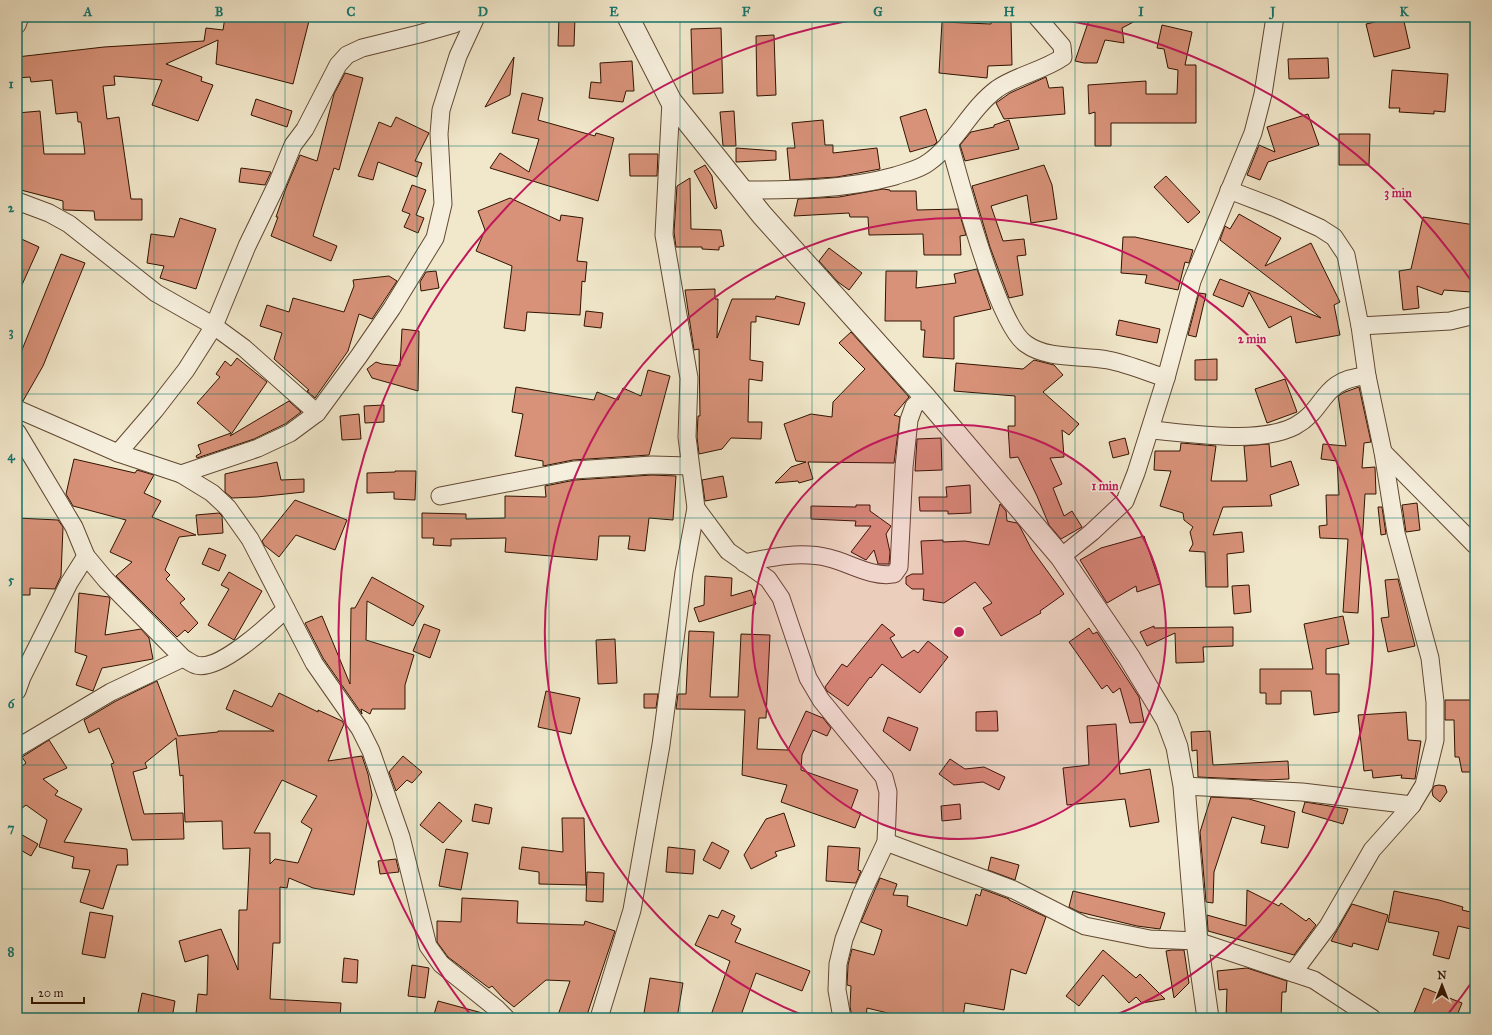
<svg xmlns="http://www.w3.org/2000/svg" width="1492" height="1035" font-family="'IM FELL Great Primer',serif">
<rect width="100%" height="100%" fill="#f1e7ca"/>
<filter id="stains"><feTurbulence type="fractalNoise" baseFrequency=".005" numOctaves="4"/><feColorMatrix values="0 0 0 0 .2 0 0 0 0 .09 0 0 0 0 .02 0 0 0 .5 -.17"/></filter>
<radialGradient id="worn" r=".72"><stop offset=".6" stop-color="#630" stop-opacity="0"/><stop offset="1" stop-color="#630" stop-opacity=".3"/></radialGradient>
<!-- building -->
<g fill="#d89279" stroke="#311300" fill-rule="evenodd">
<path d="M225,17H310L293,84L216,64L218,40L166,64L202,77L201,81L213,85L198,121L152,105L162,80L114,76L115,85L103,86L107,119L119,117L131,199H142V220H95L94,211L65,210L63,209V201L17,189V113L40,111L44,154H85L81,122H78L77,112L56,114L52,80L31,82L30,77L17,78V57L104,47L204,41L206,28L223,30Z"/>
<path d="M559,17H575L574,46H558Z"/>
<path d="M1090,17H1143L1122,28L1124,43L1105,40L1097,63H1084L1075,61Z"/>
<path d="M1397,17H1403L1410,48L1374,57L1366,24Z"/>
<path d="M942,22L991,24V22H1011L1012,65L988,66L987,78L939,73Z"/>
<path d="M1162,25L1192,32L1185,65H1196V123H1111V146H1095V112L1089,114L1088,85L1146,81V94H1177L1178,70L1168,68L1164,49L1157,48Z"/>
<path d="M721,28L723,93L693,94L691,29Z"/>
<path d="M774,35L776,95L757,96L756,36Z"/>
<path d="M514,57L510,95L485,107Z"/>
<path d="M1328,58L1329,78L1289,79L1288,59Z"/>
<path d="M632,61L634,91H626L623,102L589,98L591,82L601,83L600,63Z"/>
<path d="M1392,70L1448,74L1445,112L1434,111V114L1399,112L1400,108H1389Z"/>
<path d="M345,73L363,78L339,170L334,168L313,236L337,246L331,261L271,236L278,217H276L286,188L300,155L317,161L334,94Z"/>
<path d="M1046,77L1049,88L1063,87L1065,114L1004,119L996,103L1010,93Z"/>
<path d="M522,93L543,98L538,120L595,136L596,133L614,138L598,201L490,168L500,153L529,172L539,139L512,133Z"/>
<path d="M256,99L292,111L287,127L251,115Z"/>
<path d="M926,109L937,142L934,145L910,152L900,117Z"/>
<path d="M734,111L736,146H723L720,112Z"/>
<path d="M1308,114L1319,145L1268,162L1260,180L1247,175L1259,145L1275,152L1267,127Z"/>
<path d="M396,117L429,133L415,161L422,163L417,177L378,162L373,180L358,176L379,122L391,127Z"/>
<path d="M823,120L825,145H833V153L877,148L880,169L837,177L790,180L787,148H795L792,123Z"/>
<path d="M1009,120L1019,149L965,161L960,145L971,132L994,127V125Z"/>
<path d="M1339,134H1370L1369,165H1339Z"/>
<path d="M736,148L776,151V160L736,162Z"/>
<path d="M629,154H658L657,176H630Z"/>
<path d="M705,165L712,176L717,208L715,209L694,171Z"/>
<path d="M1044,165L1052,185L1057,219L1031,223L1027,195L991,206L1003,241L1024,239L1026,255L1017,256L1023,295L1009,298L990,247L972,186Z"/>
<path d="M241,168L271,172L265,185L239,182Z"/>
<path d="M1166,176L1200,212L1188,223L1154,187Z"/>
<path d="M690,178L691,229L721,230L724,246L719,247V250L702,249V247H676L674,232L677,186Z"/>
<path d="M412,185L426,190L416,215L424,218L418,233L404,227L410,214L402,211Z"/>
<path d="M883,189L890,190V191H916L917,210L958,209L966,235L960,236L961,255H924L923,234L869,235L868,217H850L849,213L794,216L798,199L839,197Z"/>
<path d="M510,198L560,221L561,215L583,218L577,261L587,262L585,282L582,281L580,315L527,312L525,331L504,328L512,266L476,251L485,230L478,211Z"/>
<path d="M1239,214L1281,238L1265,266L1311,243L1340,302L1334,305L1340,335L1296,343L1291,316L1269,328L1249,292L1243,307L1213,295L1220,279L1321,318L1220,240L1225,226L1230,229Z"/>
<path d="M1423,217L1475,225V253L1471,292L1444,290L1442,295L1417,286L1419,308L1403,310L1399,271L1411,269Z"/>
<path d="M180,218L216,229L196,289L160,278L164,266L147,263L151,234L174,237Z"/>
<path d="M17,237L39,247L17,296Z"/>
<path d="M1123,237H1135L1193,250L1189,263L1185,262L1178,290L1145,283L1147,275L1121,273Z"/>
<path d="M829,248L862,273L849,290L838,282L819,261Z"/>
<path d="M61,254L85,263L43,366L23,401L17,399V362Z"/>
<path d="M977,269L991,309L954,317V359L923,357L925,330H921V321H885L886,271H917L916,288L956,283L954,274Z"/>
<path d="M436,271L439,288L421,291L420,282L426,272Z"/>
<path d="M389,276L397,281L372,319L359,314L348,351L315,398L307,391L309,390L274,359L282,333L260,326L267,305L289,312L293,298L344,312L354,286L353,280Z"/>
<path d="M715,289V299H718L717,338L732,299H775L776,296L805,303L799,325L756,316V322H751L750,360L763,362L762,381L749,379L748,422H762L761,439L731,438L722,449L699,454L697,437L698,416H700L699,349L694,350L685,290Z"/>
<path d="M1199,293L1206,294L1196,337L1188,335Z"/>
<path d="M586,311L603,313L601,328L584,326Z"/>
<path d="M1119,320L1160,329L1157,343L1116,335Z"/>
<path d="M402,329L419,331L418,391L372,378L367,369L376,362L382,364L400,366Z"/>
<path d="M851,332L909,397L894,415L900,417L894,463L808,462L813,479L799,483L798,481L775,483L791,467L806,462L796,461L784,424L811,414L832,417L833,402L865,369L839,343Z"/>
<path d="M237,358L267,382L230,436L289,401L301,412L285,424L254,439L197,458L196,456L201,453L198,445L231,433L197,403L220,377L216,374L225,361L231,366Z"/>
<path d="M1217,359V380H1195V360Z"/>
<path d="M1034,360L1054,365L1063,375L1043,392L1079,424L1069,435L1062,430L1064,457L1050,458L1062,484L1053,488L1064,516L1072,511L1082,527L1061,539L1049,525L1037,496L1018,457L1010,458L1008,426H1015V396L954,391L956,363L1023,369Z"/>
<path d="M648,370L670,376L649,455L573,460L543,466V461L515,456L523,414L512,412L516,387L594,400L597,392L618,400L623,388L641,396Z"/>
<path d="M1285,379L1297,412L1267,423L1255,389Z"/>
<path d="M1359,387L1371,442L1364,443L1362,468L1375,467L1376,494H1365L1358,613L1343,612L1348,539L1320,538L1319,526L1327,525L1326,495H1339L1337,461L1321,459L1323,444L1346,446L1338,396L1345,392Z"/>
<path d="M384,405V422L365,423L364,406Z"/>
<path d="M359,414L361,439L342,440L340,416Z"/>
<path d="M941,438L942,470L915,471L917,439Z"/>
<path d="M1125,438L1129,454L1113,458L1109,442Z"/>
<path d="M1181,443L1216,446L1211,481H1247L1244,446L1269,444L1271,467L1291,461L1299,485L1270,495L1272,506L1223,507L1213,535L1242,532L1244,552L1227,554L1228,587H1206L1205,552L1189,551L1193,544L1190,532L1193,527L1184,520L1183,513L1160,506L1171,471L1154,470L1155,451H1180Z"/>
<path d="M74,459L135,473L137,470L154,475L144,493L161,501L152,517L196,535L179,537L165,570L170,575L166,579L185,599L180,603L198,623L188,633L185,630L177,637L116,576L132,562L110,552L126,520L73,506L66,494Z"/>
<path d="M277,462L281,480L304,479V492L257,497L232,498L225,492V474Z"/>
<path d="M395,471H416L415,500L394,499V492L367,493V473L395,472Z"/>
<path d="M652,475L676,476L673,520L649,518L645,551L628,549L630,536H599L597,560L505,552L506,538L451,539V546L433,545L434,538H422V513L466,514V519L505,518V496L546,497L545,486L575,480Z"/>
<path d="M723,476L727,497L705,501L702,480Z"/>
<path d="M970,485L971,513L948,514V511H920L919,497H947L946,487Z"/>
<path d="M295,500L347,520L335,550L296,535L279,557L264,545L262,541Z"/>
<path d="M1417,503L1420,530L1406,532L1402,505Z"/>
<path d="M1000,504L1006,511L1007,521L1017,523L1020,527L1032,550L1064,594L1040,611L1041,613L1001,636L983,608L992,603L975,582L944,603L923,600L924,589H912L906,584V577L912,574H923L921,541L943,540V542L965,541L989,545Z"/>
<path d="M856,505H870V511L891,526L886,534L890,552L889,564H878L874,550L866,560L851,552L871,526H855L856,521L811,519V506L856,507Z"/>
<path d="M1378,507H1382L1386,534L1381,535Z"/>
<path d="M219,513L222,516L223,533L198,535L196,515Z"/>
<path d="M17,518L58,520L63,527L61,576L55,589L30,588V595H17Z"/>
<path d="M1144,536L1160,584L1137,592L1136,586L1107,603L1080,560L1101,548Z"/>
<path d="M209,548L226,555L219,571L202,564Z"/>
<path d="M229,572L262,591L234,640L208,625L229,589L221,585Z"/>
<path d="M705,576L732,578L731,596L751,590L756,604L699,622L694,608L704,605Z"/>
<path d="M372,577L424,606L413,626L367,601L366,640L414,655L405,685V709H372L370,714L361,709L362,714L323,658L305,623L322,616L350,684L351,608H355Z"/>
<path d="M1398,579L1415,646L1388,652L1381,618L1389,617L1385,580Z"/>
<path d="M1249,585L1251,612L1234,614L1232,586Z"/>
<path d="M79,593L109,597L110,599L105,635L141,629L149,638L153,659L102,668L93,691L76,685L87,656L75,652Z"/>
<path d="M1343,616L1349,644L1326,649V674H1339V712L1314,715L1311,691H1281V704H1266V693H1260V669H1313L1304,624Z"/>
<path d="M424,624L440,630L430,658L413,651Z"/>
<path d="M882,624L895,635L890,638L902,658L914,650L918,653L928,641L948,657L920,693L882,664L871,678L870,677L848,706L827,691L825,687L842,664L847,667Z"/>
<path d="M1154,626V628L1233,627V646L1203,647L1204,662L1176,663L1175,633L1147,646L1140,632Z"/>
<path d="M1089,628L1093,634L1097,632L1139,697L1144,722L1130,723L1120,688L1113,693L1107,685L1102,689L1069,642Z"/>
<path d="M689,631L714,632L710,697H738L741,634L770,635L766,718H759L757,749L788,750L806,711L823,718L831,728L827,736L813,730L802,755L801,770L858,790L851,809L861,813L855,828L781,802L787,785L742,775L745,710L676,709L678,694H686Z"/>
<path d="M615,639L617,683L598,684L596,640Z"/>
<path d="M157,681L178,736L218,732V731H274L226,709L234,690L272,707L279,693L318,712V710L342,721L344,724L328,761L362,756L368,774L372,795L354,895L313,888L289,878L287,888L280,887V943H273L270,999L341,1003L340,1018H208V1015L196,1014L198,994L207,995L208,955L185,962L179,941L221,929L238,970L239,910H247L250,848L223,849L222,821L185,822L183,775L180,776L176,738L145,763L147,768L133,772L144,814L183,813L184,839L132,840L111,764L114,763L99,728L89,733L84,720L116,701ZM282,780L317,796L301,822L312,829L298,863L275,859L270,864V833H254Z"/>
<path d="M546,691L580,698L571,734L538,727Z"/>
<path d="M644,694H658L656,708H644Z"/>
<path d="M1445,700H1475V766L1472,772H1462L1459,757H1455L1454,720H1445Z"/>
<path d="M997,711L998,731H976V712Z"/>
<path d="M1406,712L1408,740L1421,741L1415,779L1401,778L1402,775L1373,778L1372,770L1364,771L1358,715Z"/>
<path d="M888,717L918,728L910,751L883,731Z"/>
<path d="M1116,724L1120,774L1150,769L1159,822L1130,827L1125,799L1067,805L1063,768L1089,765L1087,726Z"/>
<path d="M1210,731L1213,765L1288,761L1289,779L1266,780L1198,777L1197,750L1192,751L1191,732Z"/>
<path d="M49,740L67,768L43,779L58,791L55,795L82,809L64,842L127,849L128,865H117L103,909L80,902L90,870L72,868L74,857L39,847L47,820L26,805L17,812V770L26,763L22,757Z"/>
<path d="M403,756L422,772L412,783L407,780L396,791L389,772Z"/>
<path d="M950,759L965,769L984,767L1005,777L999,790L983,782L954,785L939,774Z"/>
<path d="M1439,785L1445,786L1447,792L1440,802L1433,796L1432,791L1434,786Z"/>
<path d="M1211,797L1249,799L1295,812L1288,848L1261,843L1265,826L1232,817L1214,872L1213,903L1206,902L1200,832Z"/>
<path d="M439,802L462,821L443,843L420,825Z"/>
<path d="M1305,802L1348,809L1343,824L1302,812Z"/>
<path d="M475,804L492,808L489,824L472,821Z"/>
<path d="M960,804L961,819L942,821L941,806Z"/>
<path d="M784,813L795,846L775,852L777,856L751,869L744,855L766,819Z"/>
<path d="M562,818H584L586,885L539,884V872L519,869L522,847L563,852Z"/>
<path d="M17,832L38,844L31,856L17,848Z"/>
<path d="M712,842L729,851L720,869L703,860Z"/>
<path d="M828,846L860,848L858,870L861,871L856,883L826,881Z"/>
<path d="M668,847L695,850L693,874L666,872Z"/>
<path d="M446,849L468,853L461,890L439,886Z"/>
<path d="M991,857L1019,865L1015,880L988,870Z"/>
<path d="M396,859L399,872L380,874L378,861Z"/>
<path d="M587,872L604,873L603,902L586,901Z"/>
<path d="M880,878L897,884L893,895L908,896L907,906L967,926L976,894L980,896L982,889L1009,899V900L1046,917L1026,974L1011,969L1004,1010L965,1003L963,1018H895L896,1015L867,1008L866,1018H852L850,1006L851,986L847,985L848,965L852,949L874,955L882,930L861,922Z"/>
<path d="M1247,890L1279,906L1281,903L1306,921L1309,918L1316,925L1294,955L1208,931L1207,915L1246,926Z"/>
<path d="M1073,891L1165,913L1160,929L1137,926L1079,912L1069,907Z"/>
<path d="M1394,891L1439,900L1463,907L1462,910L1475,913V930L1458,926L1449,959L1433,955L1439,932L1388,922Z"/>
<path d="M462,898L518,901L517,923L584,925L585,921L615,931L586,1018H557L570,981L546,980L514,1007L503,998L492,986L489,988L448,957L437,942V921L461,922Z"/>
<path d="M1352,904L1388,915L1378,950L1353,943L1352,947L1331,941Z"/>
<path d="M722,910L735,916L731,924L741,929L735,942L810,971L802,991L756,973L740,1018H710L730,961L695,945L709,915L718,918Z"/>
<path d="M90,912L113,916L105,958L82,954Z"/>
<path d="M1103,950L1136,978L1140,974L1165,999L1142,1003L1136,997L1129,1003L1103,975L1079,1006L1066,996Z"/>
<path d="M1172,950H1184L1189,983L1174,998L1166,951Z"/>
<path d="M344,958L358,960L357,983L342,982Z"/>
<path d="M412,965L429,968L425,998L408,996Z"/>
<path d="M1247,968L1287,981L1286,992H1282L1281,1018H1226L1227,989L1219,990L1217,971Z"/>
<path d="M650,978L683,983L677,1018L644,1013Z"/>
<path d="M1424,988L1462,1003L1456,1018H1412Z"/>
<path d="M142,993L175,1001L172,1018H137Z"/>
<path d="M438,1001L486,1014L485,1018H433Z"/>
</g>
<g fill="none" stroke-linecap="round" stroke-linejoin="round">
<!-- minor casing -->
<g stroke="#614832" stroke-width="19">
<g id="minor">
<path d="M17,25L20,17"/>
<path d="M949,142C960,180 997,325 1026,344C1048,360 1083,355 1108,360C1128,364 1147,372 1166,378"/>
<path d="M741,190C792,190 845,190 895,176C906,172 919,170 929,162C956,143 970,109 997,89C1017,75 1043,71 1063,57L1062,46L1037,17"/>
<path d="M1229,190L1276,208L1320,228L1334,237L1346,255L1360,326L1367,376L1383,452L1396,533L1430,658L1435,702V740L1424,785L1412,805L1372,850L1328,926L1293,973"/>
<path d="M17,201L49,213L69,224L156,293L214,326L244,348L317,413"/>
<path d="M1360,326L1450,321L1475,315"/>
<path d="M17,409L118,453L181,474L212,493L228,508L250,539L314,663L360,729L371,751L401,837L428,946L441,964L497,1009L506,1018"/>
<path d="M1150,430C1191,433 1258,445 1295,426C1327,409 1320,379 1367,376"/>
<path d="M17,432L74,527L86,556L106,580L183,658C187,660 192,664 196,665C219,672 270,624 286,609"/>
<path d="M1383,452L1475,545"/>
<path d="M118,453L155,410L186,370L214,326L247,246L277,184L293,145L305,129L338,65L347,55L362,48L419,34L454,24L470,17"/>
<path d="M181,474L258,448L290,433L317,413L359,356L392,308L435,238L443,204L439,134L441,110L458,56L476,17"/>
<path d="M440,496L574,470L652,465L690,466"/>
<path d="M696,508L728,551L768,579L781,598L808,678L821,700L884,777L888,792L886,842L861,895L844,939L838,964L837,990L842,1018"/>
<path d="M1061,557L1092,532L1125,501L1136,473L1166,378L1192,281L1253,133L1263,94L1275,17"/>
<path d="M744,563C772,557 801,551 829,558C850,563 872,578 894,574L899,567L904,467L909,420L914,406L925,397"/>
<path d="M17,691L22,677L69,583L86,556"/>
<path d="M17,748L111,692L183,658"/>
<path d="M1184,786L1302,792L1412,805"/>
<path d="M886,842L1014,890L1085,926L1150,939L1197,941L1314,980L1372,1018"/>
<path d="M599,1018L632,910L661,745L684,572L696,508L687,437L689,378L664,235L671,101"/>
</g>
</g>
<!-- tertiary casing -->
<g stroke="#614832" stroke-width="23">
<path id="tertiary" d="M628,17L671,101L762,215L925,397L1061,557L1129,657L1167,720L1177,747L1184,786L1197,941L1208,1018"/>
</g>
<!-- minor -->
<use href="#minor" stroke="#f6efdd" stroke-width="17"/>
<!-- tertiary -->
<use href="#tertiary" stroke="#f6efdd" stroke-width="21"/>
</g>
<!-- grid -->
<path fill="none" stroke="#0f766e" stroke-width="1" stroke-opacity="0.55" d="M154,17V1018M285,17V1018M417,17V1018M549,17V1018M680,17V1018M812,17V1018M943,17V1018M1075,17V1018M1207,17V1018M1338,17V1018M17,146H1475M17,270H1475M17,394H1475M17,518H1475M17,641H1475M17,765H1475M17,889H1475"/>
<!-- distance rings -->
<circle cx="959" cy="632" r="207" fill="#c2185b" fill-opacity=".12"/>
<g fill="none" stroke="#c2185b" stroke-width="2">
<circle cx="959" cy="632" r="207"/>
<path d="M807 1017A414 414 0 1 1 1111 1017"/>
<path d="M1474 979A621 621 0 0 1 1448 1014M470 1014A621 621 0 0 1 873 17M1045 17A621 621 0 0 1 1474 285"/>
</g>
<circle cx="959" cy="632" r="6" fill="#c2185b" stroke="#f6efdd" stroke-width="2"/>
<g font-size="12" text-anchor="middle" font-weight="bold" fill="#c2185b" stroke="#f6efdd" stroke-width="3" stroke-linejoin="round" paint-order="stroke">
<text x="1398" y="197">3 min</text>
<text x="1252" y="343">2 min</text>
<text x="1105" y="490">1 min</text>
</g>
<!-- margin -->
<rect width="1492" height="1035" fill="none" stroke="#f1e7ca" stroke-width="44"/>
<!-- north arrow -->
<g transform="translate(1442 985)" stroke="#f6efdd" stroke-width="3" paint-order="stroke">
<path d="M0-3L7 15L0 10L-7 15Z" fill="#311300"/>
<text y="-6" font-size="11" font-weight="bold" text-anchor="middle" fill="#311300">N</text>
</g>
<!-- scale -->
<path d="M32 997v6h52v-6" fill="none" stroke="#311300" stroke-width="2"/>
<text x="38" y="997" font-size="12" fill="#311300" stroke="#f6efdd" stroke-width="3" paint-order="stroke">20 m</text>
<rect x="22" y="22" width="1448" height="991" fill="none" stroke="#0f766e" stroke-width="1.5"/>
<g font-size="13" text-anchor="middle" font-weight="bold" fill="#0f766e">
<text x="88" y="16">A</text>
<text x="219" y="16">B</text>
<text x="351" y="16">C</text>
<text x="483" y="16">D</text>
<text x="614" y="16">E</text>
<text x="746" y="16">F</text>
<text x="878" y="16">G</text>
<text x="1009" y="16">H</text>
<text x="1141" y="16">I</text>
<text x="1273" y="16">J</text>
<text x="1404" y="16">K</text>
<text x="11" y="88">1</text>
<text x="11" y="212">2</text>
<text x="11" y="336">3</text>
<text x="11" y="460">4</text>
<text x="11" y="584">5</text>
<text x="11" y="708">6</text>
<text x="11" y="832">7</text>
<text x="11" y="956">8</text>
</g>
<rect width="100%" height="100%" filter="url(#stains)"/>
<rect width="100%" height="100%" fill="url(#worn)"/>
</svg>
